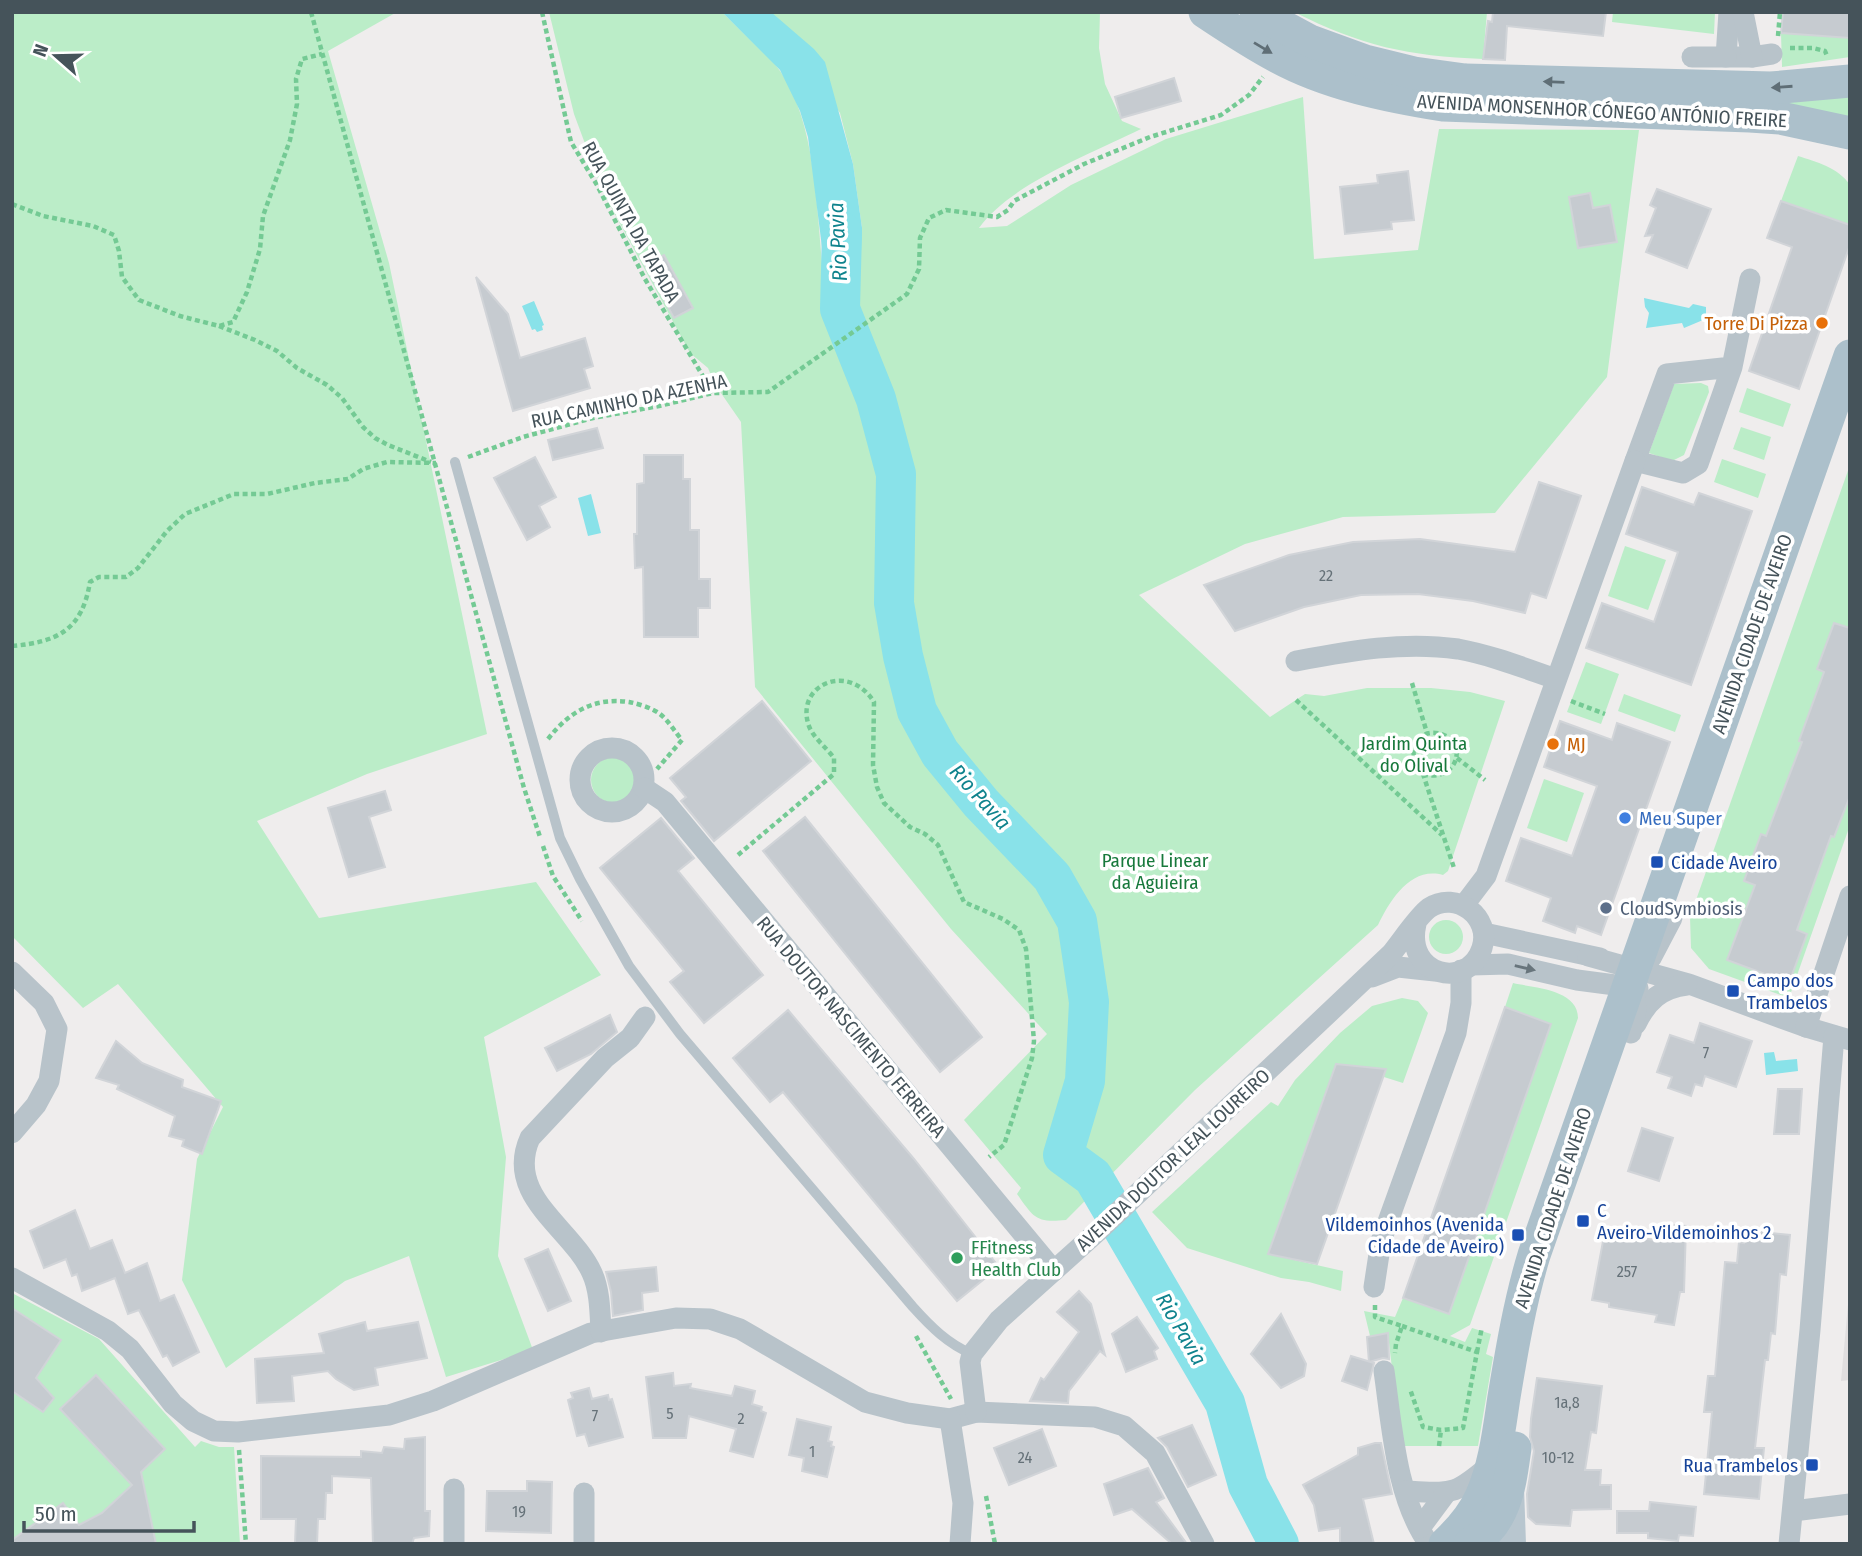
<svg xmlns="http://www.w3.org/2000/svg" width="1862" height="1556" font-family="'Fira Sans Condensed',sans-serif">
<rect width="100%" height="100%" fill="#efeded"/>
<!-- education -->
<path fill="#e0dedf" d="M1850,1283V1380L1841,1381Z"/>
<!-- green -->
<g fill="#bbedc8">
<path d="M12,12H397L328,51L389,263L487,734L367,774L257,821L319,918L536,882L601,975L484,1037L506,1157L498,1256L533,1350L446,1377L409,1256L345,1281L226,1368L182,1280L197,1159L223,1107L118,984L83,1008L12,936Z"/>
<path d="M549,12H722L774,63C820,118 816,224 825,292L862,228L853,164L840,113L771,12H1100L1099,48L1105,84L1122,121L1141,129C1093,153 1010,184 979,228L1007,226L1071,185L1166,139L1303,97L1314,259L1418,250L1439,129L1639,130L1607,377L1495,513L1343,517L1245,544L1139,595L1270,717L1305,694L1324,696L1367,688H1431L1470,692L1505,701L1448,871L1443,875C1411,866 1390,900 1378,925L1195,1090L1066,1220C1036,1223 1034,1218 1017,1194L1021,1188L964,1120L1047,1034L951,929L755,687L741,422L714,383L708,368L690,353L603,192L574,114Z"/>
<path d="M1294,12H1487L1483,59C1407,56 1362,46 1294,12Z"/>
<path d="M1613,12H1715L1714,34L1612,22Z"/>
<path d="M1781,33L1850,38V57L1782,67Z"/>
<path d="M1850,97V119L1785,105L1773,98Z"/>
<path d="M1798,156C1816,162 1838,167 1850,185V225L1781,201Z"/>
<path d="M1701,383L1708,386L1709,392L1684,455L1672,461L1649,453L1674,384Z"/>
<path d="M1747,388L1791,404L1783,427L1739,412Z"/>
<path d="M1741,427L1771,437L1764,460L1733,449Z"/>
<path d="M1722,459L1766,474L1758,498L1714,482Z"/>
<path d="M1850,465V825L1789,998L1709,969L1691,948L1690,917Z"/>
<path d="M1625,546L1666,560L1648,610L1608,596Z"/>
<path d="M1586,662L1619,674L1601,724L1567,712Z"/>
<path d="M1624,694L1681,715L1675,732L1618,711Z"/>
<circle cx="614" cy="780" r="23"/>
<path d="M1544,779L1584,793L1567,842L1527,828Z"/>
<circle cx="1446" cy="937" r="17"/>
<path d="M1513,983C1534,988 1578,989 1578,1018L1470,1325L1450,1336L1465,1342L1472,1328L1491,1334L1486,1354L1493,1357L1478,1446H1401L1388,1334L1370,1336L1364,1311L1395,1317L1403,1298L1449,1314L1551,1024L1505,1007Z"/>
<path d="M1402,998L1418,1001L1428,1013L1403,1083L1384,1077L1386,1069L1336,1064L1268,1254L1343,1271L1341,1291L1309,1282L1281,1278L1187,1248L1152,1212L1271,1102L1278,1106L1295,1080L1340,1033L1372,1006Z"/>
<path d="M12,1293L99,1339L195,1447L201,1441L219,1447H234L240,1544H12Z"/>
</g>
<!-- water -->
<g fill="#89e2e9">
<path d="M722,12H771L814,49L825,62L853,164L862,228L860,276L825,292L823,255L808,137L800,111L780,70Z"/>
<path d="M1644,298L1689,308L1693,304L1706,307V316L1703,320L1684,328L1682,323L1646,328L1649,313L1645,307Z"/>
<path d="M534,301L544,325L542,326L543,330L537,332L535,329L532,330L522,306Z"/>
<path d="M591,494L601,533L588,536L578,498Z"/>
<path d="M1774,1052L1776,1061L1797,1059L1798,1071L1766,1075L1764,1053Z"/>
</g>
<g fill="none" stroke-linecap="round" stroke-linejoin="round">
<!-- river -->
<path stroke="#89e2e9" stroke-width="40" d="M842,232L840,309L876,399L896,474L894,603L903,656L917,711L940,753L981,803L1052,877L1077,921L1089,1002L1085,1081L1063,1155L1093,1177L1225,1403L1248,1485L1279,1544"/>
</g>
<!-- building -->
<g fill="#c6cbd0" stroke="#d1d4d8" stroke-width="2">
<path d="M1493,12H1606L1603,36L1507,26L1505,60L1483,59L1488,21L1492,22Z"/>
<path d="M1783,12H1850V38L1781,33Z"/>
<path d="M1174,78L1181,101L1121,118L1115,97Z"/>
<path d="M1408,171L1414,220L1391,222L1392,229L1345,234L1340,187L1378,183L1377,175Z"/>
<path d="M1657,189L1711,209L1687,268L1646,252L1653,235L1645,236L1656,208L1650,205Z"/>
<path d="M1590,193L1593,208L1610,205L1617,242L1578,248L1569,197Z"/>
<path d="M1781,201L1850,225V245L1799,389L1749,371L1792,247L1767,238Z"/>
<path d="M664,255L693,308L674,318L645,265Z"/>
<path d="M476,277L508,314L520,358L585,338L593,366L584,369L590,388L513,411Z"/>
<path d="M597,428L603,448L553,460L548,440Z"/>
<path d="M644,455H683V479H690V530H699V579H710V608H698V637H644L643,567L635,568L634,534H637V484L644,483Z"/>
<path d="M535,457L556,497L539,506L550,527L527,540L494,478Z"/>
<path d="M1539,482L1581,496L1546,598L1531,593L1525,613L1473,601L1418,594L1361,595L1304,607L1235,631L1204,585L1289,555L1353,542L1420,539L1515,552Z"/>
<path d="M1642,487L1694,505L1699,493L1752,511L1691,685L1586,648L1602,603L1654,622L1678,552L1626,534Z"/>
<path d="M1834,623L1850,628V796L1834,837L1831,836L1797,930L1807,934L1789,983L1727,960L1755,885L1744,881L1761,834L1766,836L1802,742L1799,741L1824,672L1817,669Z"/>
<path d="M762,701L811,761L714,841L681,801L686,797L670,778Z"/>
<path d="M1560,721L1612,740L1617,723L1670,742L1601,935L1577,926L1575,933L1543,921L1551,898L1506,881L1521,838L1572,856L1597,786L1544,767Z"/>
<path d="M385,791L391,810L369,817L385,867L349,877L328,808Z"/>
<path d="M805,817L982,1037L940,1072L763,851Z"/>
<path d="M661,818L694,858L678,871L763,975L704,1023L670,982L684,971L600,868Z"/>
<path d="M1505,1007L1551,1024L1449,1314L1403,1298Z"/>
<path d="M788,1010L914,1159L999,1267L957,1301L783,1092L770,1102L733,1058Z"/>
<path d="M610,1015L617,1032L591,1054L557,1071L545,1048Z"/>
<path d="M1700,1023L1752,1041L1736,1087L1705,1076L1702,1086L1695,1084L1691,1096L1668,1088L1672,1077L1657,1072L1670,1035L1694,1043Z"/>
<path d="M116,1041L142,1063L183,1080L182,1087L221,1101L202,1154L182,1146L184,1140L169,1136L175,1116L117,1089L119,1085L96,1078Z"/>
<path d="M1336,1064L1386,1069L1317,1264L1268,1254Z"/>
<path d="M1778,1089H1802L1799,1134H1774Z"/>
<path d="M1642,1128L1673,1138L1659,1181L1628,1171Z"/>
<path d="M75,1210L90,1249L112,1240L125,1273L147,1263L160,1301L174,1295L199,1352L173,1366L167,1355L163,1357L139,1310L128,1314L115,1278L82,1291L77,1274L72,1276L66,1259L44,1268L30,1231Z"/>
<path d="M1668,1225L1686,1226L1684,1292H1680L1674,1325L1655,1322L1657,1315L1609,1307V1303L1592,1300L1604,1236L1622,1240L1623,1235L1667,1242Z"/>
<path d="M1745,1230L1790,1235L1786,1275L1780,1274L1775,1334L1771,1333L1768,1360H1765L1755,1448H1764L1759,1499L1704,1494L1712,1412H1704L1708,1376H1715L1725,1262L1737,1263L1739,1242L1744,1243Z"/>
<path d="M548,1249L571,1301L548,1311L525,1259Z"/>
<path d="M656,1267L658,1291L642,1293L643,1310L613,1316L611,1292L606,1272Z"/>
<path d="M1079,1291L1091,1304L1105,1355L1100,1351L1069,1391L1068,1403L1030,1401L1041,1378L1044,1380L1079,1332L1057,1312Z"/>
<path d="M12,1308L61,1340L36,1378L54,1398L43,1412L12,1391Z"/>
<path d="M1281,1314L1306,1364L1304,1376L1281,1388L1251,1354Z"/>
<path d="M1137,1317L1158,1348L1154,1351L1157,1359L1126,1372L1112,1334Z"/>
<path d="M365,1322L367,1331L418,1322L427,1358L375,1368L378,1385L354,1390L336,1379L328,1371L292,1376L294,1401L257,1403L255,1359L324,1353L319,1334Z"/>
<path d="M1388,1333L1389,1359L1383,1358L1369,1362L1367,1337Z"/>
<path d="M1351,1356L1374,1363L1367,1390L1342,1381Z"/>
<path d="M673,1373L674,1386L691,1384L690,1388L732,1396L735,1386L755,1391L752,1404L762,1407L761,1411L766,1413L753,1457L730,1451L736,1429L689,1416L686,1438H653L646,1377Z"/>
<path d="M96,1375L165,1449L141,1472L156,1544H12V1540L63,1503L79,1525L102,1513L132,1485L60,1409Z"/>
<path d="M1537,1378L1602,1386L1596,1433L1591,1432L1585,1470H1601L1600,1485H1611V1509L1572,1510L1570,1526L1536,1524L1528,1517L1527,1494L1534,1451L1530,1437L1531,1419Z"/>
<path d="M589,1388L592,1399L608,1395L609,1400L612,1399L623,1437L589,1446L585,1434L577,1436L568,1400L573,1398L571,1393Z"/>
<path d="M797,1419L831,1427L828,1441L832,1442L831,1446L834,1447L827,1477L802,1471L804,1458L789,1455Z"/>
<path d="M1192,1425L1216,1475L1188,1487L1167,1447L1158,1438Z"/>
<path d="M1042,1429L1056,1466L1009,1485L994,1448Z"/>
<path d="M425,1437V1511H430L429,1536L414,1538L412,1544H373L371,1478L332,1476V1493H326L325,1519H318L317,1544H295L296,1519H261V1456L361,1457V1451L382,1453L384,1447L404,1449L405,1439Z"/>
<path d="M1375,1443H1381L1392,1494L1363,1499L1374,1544H1340V1528L1319,1531L1314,1505L1303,1485L1358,1455V1448Z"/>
<path d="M1148,1468L1164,1498L1156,1502L1187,1544H1172L1132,1509L1114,1515L1104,1484Z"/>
<path d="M527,1481L552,1482L551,1533L486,1531L487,1491H527Z"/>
<path d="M1650,1502L1696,1507L1693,1536L1679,1535L1678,1541L1648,1538V1533H1617V1511H1649Z"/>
</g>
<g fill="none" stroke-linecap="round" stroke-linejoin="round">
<!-- path -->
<g stroke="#74ca94" stroke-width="4.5" stroke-dasharray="5 3.5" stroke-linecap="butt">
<path d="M311,12L524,788L540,837"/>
<path d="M542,12L571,142L597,185L645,279L713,393"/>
<path d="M1778,36L1780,12"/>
<path d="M1790,48H1813L1825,51L1827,56"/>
<path d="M12,204L43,216L93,226L114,235L119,251L122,277L139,300L180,316L219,326L233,322L247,292L260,249L263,216L290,140L297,104L296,79L302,59L322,54"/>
<path d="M219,326L255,340L277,351L297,368L327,385L342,398L363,427L375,438L388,445L431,462"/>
<path d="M468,457L523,437L593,418L659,406L713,393L768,392L907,294L919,269L920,238L929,218L946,210L997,217L1008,210L1014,201L1084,164L1150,137L1221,115L1249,95L1263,77"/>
<path d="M12,646C58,642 82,630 90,582L99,577H126L138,568L167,531L185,514L234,494H267L315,483L348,479L363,469L387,462L436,463"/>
<path d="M1412,683L1427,733"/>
<path d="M1296,700L1442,835"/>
<path d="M1571,701L1605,714"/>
<path d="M548,739C569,712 594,697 629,702C639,704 652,708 660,714C668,720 675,732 682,740L657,769"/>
<path d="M1457,758L1485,780"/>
<path d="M1423,774C1445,781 1464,763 1454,741C1425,718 1399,747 1423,774L1454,868"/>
<path d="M543,846L553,876L582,921"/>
<path d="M738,855L834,774V758C826,747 811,736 808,723C797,684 849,662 874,702L873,765L877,787L884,803L910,827L925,834L938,845L964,902L1003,919L1019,930L1026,949L1034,1041L1032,1058L1004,1145L989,1157"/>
<path d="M1375,1305V1317L1402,1326L1396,1344L1395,1353"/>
<path d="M1402,1326L1477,1352L1463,1428L1441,1430L1423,1427L1410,1389"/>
<path d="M916,1336L951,1399"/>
<path d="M1477,1352L1482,1327"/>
<path d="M1439,1446L1441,1430"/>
<path d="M239,1450L246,1544"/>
<path d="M986,1496L995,1544"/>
</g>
<!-- lane -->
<path stroke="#b8c3ca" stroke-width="10" d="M455,462L560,838L580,879L629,966L680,1034L913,1307C931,1327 948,1344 972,1354"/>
<!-- street -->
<g stroke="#b8c3ca" stroke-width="21">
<path d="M1729,12L1726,57H1752L1772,54"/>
<path d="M1743,12L1752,57"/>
<path d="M1692,57H1726"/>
<path d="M1732,367L1667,374L1635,461L1683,473L1698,464L1732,367L1750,279"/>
<path d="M1296,661C1350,651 1403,641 1458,649C1491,655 1524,668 1556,679"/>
<circle cx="612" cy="780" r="32"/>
<path d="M644,788L665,802L1054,1271"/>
<path d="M1464,905L1486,876L1635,461"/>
<path d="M1484,933L1600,958"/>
<path d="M1588,956L1689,984L1806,1027L1850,1040"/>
<path d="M1651,958L1672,918"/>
<path d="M1471,965L1508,964L1577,980L1638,988"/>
<path d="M12,972L44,1003L57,1029L49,1081L36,1105L12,1133"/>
<path d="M1372,977L1398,967L1435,971"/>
<path d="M1636,1024C1647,1001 1661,988 1687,985"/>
<path d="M1806,1027L1850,896"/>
<path d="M1631,1033L1636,1010L1635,997"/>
<path d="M12,1278L108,1331L130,1349L173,1404L193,1421L214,1431L238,1432L389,1415L433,1401L591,1333L676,1318L710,1319L740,1329L865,1402L907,1413L950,1419L976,1412L1095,1417L1124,1426L1155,1453L1204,1544"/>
<path d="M1374,1287L1381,1241L1456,1033L1461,1003V970"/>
<path d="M601,1332C600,1313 600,1290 592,1273C572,1228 504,1196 530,1138L605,1058L630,1038L645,1017"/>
<path d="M1384,1371C1392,1426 1396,1498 1429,1544"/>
<path d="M976,1412L970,1362L972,1354L999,1320L1097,1232L1391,954C1401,942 1418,916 1429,908C1456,890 1492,917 1482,948C1468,991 1404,976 1416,924"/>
<path d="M950,1419L963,1503L960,1544"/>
<path d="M454,1489V1544"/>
<path d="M1405,1491C1452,1493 1453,1497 1490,1465"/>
<path d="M584,1493V1544"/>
<path d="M1793,1511L1850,1504"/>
<path d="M1420,1528L1446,1493"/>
<path d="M1789,1544L1810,1330L1834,1036"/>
</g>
<!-- secondary -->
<path stroke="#b8c6cf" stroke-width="30" d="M1509,1488L1511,1544"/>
<!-- primary -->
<g stroke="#acc0cb" stroke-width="33">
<path d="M1205,12C1229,28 1253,44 1278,57C1328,84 1387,96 1443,105L1750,116L1780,118L1850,133"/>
<path d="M1256,12L1310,41L1365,61L1414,73L1465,80L1771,88L1850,81"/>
<path d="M1445,1544C1459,1531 1473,1515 1481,1497C1495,1466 1499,1430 1504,1397C1512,1349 1520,1301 1534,1255L1850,356"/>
<path d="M1470,1544C1506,1524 1510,1484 1515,1448"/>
</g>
</g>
<!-- one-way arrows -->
<defs><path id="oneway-solid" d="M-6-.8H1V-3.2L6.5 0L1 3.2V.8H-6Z" transform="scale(1.75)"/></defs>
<g fill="#5f6e76">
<use href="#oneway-solid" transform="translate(1263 48) rotate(31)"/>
<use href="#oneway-solid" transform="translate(1554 82) rotate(-178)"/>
<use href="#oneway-solid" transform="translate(1782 87) rotate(176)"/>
</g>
<use fill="#68757c" href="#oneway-solid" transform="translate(1525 968) rotate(13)"/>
<!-- markers -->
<g fill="#e8710a" stroke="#fff" stroke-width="2.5">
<circle cx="1822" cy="323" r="7"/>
<circle cx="1553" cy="744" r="7"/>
</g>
<circle fill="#3f7fe0" stroke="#fff" stroke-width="2.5" cx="1625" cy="818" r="7"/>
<g fill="#1a4fb4" stroke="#fff" stroke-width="2.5">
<rect x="1650" y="855" width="14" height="14" rx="3.5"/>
<rect x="1726" y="984" width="14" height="14" rx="3.5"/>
<rect x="1576" y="1214" width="14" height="14" rx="3.5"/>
<rect x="1511" y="1228" width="14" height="14" rx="3.5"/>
<rect x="1805" y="1458" width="14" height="14" rx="3.5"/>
</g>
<circle fill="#5c6f8a" stroke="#fff" stroke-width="2.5" cx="1606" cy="908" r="7"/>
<circle fill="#2e9e5b" stroke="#fff" stroke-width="2.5" cx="957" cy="1258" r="7"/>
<g text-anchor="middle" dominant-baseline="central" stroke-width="7" stroke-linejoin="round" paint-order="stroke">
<!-- number labels -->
<g font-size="16" fill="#657178">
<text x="1326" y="575">22</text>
<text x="1706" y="1052">7</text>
<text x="1627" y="1271">257</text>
<text x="1567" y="1402">1a,8</text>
<text x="670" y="1413">5</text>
<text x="595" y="1415">7</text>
<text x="741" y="1418">2</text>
<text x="812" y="1451">1</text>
<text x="1025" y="1457">24</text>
<text x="1558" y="1457">10-12</text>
<text x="519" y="1511">19</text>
</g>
<!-- street labels -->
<g font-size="19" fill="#45535a" stroke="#fff">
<text transform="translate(1602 111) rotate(3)">AVENIDA MONSENHOR CÓNEGO ANTÓNIO FREIRE</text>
<text transform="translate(631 222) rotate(61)">RUA QUINTA DA TAPADA</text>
<text transform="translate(629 401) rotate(-12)">RUA CAMINHO DA AZENHA</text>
<text transform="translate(1752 634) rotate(-71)">AVENIDA CIDADE DE AVEIRO</text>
<text transform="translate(851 1027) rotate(50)">RUA DOUTOR NASCIMENTO FERREIRA</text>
<text transform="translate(1173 1160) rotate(-43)">AVENIDA DOUTOR LEAL LOUREIRO</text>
<text transform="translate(1553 1208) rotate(-72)">AVENIDA CIDADE DE AVEIRO</text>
</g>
<!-- food labels -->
<g font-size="19" fill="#c56008" stroke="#fff" text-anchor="end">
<text x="1808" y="323">Torre Di Pizza</text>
<text x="1567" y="744" text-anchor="start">MJ</text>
</g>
<!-- park labels -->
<g font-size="19" fill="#18793c" stroke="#fff">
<text x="1414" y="743">Jardim Quinta<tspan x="1414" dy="22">do Olival</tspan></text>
<text x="1155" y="860">Parque Linear<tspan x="1155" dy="22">da Aguieira</tspan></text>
</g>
<!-- shop labels -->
<g font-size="19" fill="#366cbe" stroke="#fff" text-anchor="start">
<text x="1639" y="818">Meu Super</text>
</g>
<!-- transit labels -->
<g font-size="19" fill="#164399" stroke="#fff" text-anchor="start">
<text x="1671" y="862">Cidade Aveiro</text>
<text x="1747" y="980">Campo dos<tspan x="1747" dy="22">Trambelos</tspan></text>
<text x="1597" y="1210">C<tspan x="1597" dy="22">Aveiro-Vildemoinhos 2</tspan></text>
<text x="1504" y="1224" text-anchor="end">Vildemoinhos (Avenida<tspan x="1504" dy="22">Cidade de Aveiro)</tspan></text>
<text x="1798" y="1465" text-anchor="end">Rua Trambelos</text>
</g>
<!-- service labels -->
<g font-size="19" fill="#4e5e75" stroke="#fff" text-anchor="start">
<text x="1620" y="908">CloudSymbiosis</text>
</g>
<!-- leisure labels -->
<g font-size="19" fill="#27864d" stroke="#fff" text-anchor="start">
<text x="971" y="1247">FFitness<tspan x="971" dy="22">Health Club</tspan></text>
</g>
<!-- water labels -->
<g font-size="21" font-style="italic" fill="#0f838d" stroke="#fff">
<text transform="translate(838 242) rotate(-93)">Rio Pavia</text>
<text transform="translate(980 797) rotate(48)">Rio Pavia</text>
<text transform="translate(1181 1329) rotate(60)">Rio Pavia</text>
</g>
</g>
<!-- border -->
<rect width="1862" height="1556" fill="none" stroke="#45535a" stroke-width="28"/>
<!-- north arrow -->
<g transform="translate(56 56) rotate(290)" stroke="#ffffff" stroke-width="5" paint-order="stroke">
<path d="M0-5L12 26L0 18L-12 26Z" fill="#45535a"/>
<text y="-10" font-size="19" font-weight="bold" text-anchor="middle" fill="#45535a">N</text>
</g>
<!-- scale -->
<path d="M24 1521v10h170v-10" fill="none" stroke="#45535a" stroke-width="3.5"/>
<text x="35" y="1521" font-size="21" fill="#45535a" stroke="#ffffff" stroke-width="5" paint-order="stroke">50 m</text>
</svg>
